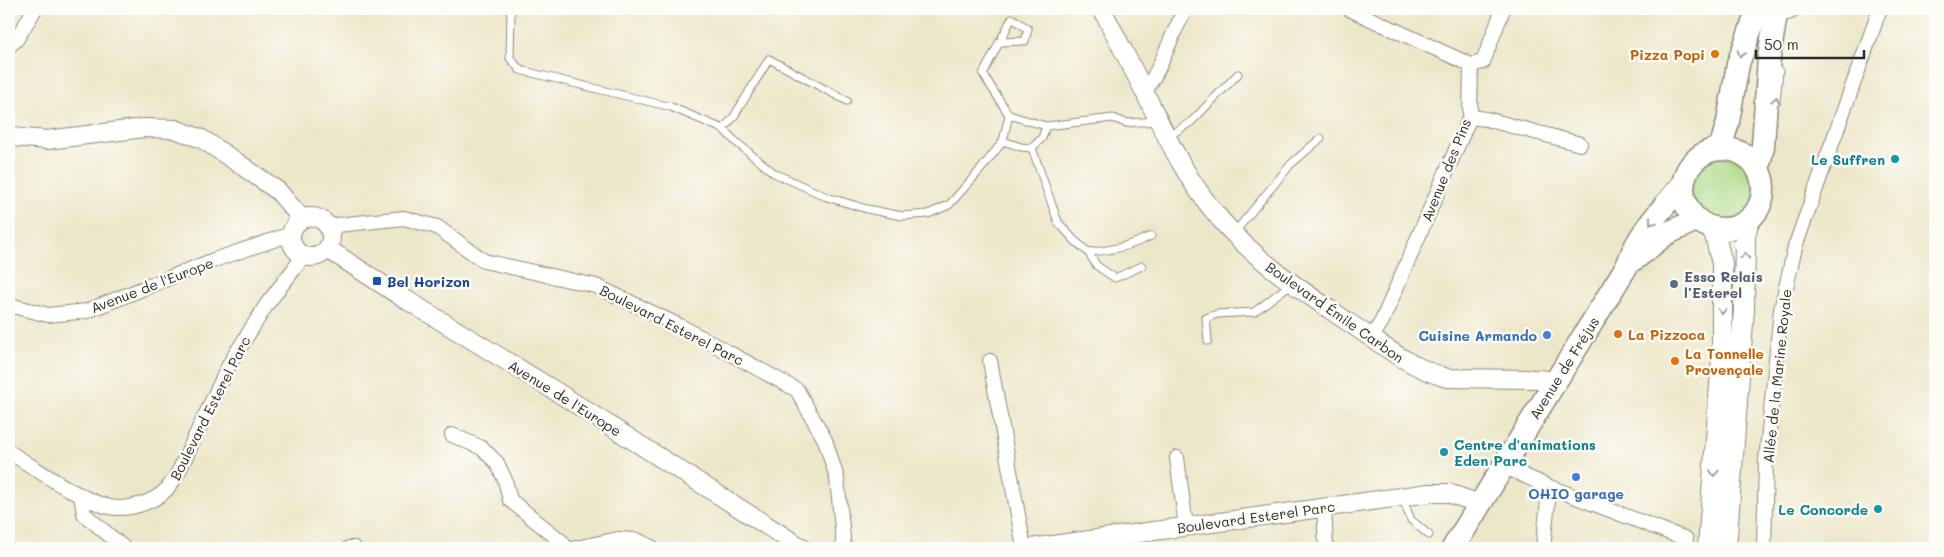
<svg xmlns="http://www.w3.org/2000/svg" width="1944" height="557" font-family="Mali,sans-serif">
<rect width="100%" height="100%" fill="#fdfcf7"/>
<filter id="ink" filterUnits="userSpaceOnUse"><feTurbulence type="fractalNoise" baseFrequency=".02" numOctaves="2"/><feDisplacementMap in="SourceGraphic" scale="10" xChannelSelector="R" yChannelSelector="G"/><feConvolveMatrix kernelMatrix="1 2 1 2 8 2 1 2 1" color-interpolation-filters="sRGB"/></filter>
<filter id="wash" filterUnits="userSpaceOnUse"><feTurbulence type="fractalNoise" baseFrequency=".0096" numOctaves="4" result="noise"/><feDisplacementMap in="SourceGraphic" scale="20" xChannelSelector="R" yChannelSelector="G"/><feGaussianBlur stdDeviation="1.12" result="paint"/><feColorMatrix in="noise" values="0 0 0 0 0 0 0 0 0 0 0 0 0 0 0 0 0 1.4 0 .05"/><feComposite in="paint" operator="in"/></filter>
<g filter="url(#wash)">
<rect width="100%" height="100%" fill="#ede7c9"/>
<!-- green -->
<circle fill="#abd986" stroke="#6b8258" cx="1723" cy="189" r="32"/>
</g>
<g filter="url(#ink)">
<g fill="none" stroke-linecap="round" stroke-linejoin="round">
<!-- service casing -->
<g stroke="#8c897a" stroke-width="9">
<g id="service">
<path d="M511,9L510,58L520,70L671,107L723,129L736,142L774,173L827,197L867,209L902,216L928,214L949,205L982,168L1003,141L1021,147L1032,148"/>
<path d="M1779,18C1787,17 1794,16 1800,9"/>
<path d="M999,42L1025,41L1028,29L1012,18L983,74L1009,115L1046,126L1113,118L1126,123L1158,121"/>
<path d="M1776,101L1779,71"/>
<path d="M723,129L733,118L769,59L847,101"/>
<path d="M1167,137L1191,122L1238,74"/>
<path d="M1003,141L1009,115"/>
<path d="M1032,148L1058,222L1074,240L1088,252L1097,266L1115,278L1142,266"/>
<path d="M1032,148L1042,138L1046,126"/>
<path d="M1234,233L1291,164L1321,138"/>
<path d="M1088,252C1111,251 1131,246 1151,236"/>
<path d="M1208,341L1206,318L1217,314L1254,312L1291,284"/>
<path d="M1402,497L1411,520L1429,535"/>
</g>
</g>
<!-- minor casing -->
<g stroke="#8c897a" stroke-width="16">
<g id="minor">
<path d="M1349,9L1471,65L1470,117L1382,321L1372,337"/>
<path d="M9,46L16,40L35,9"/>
<path d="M1471,65L1483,62L1503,9"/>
<path d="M1144,92C1163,67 1170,35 1186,9"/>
<path d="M1470,117L1486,119L1580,144"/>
<path d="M328,226L404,218L437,227L484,261L596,286L680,326L797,390L825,440L837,478L844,548"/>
<path d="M9,305L48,315L87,311L214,260L291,234"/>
<path d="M990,361L1024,548"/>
<path d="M452,435L482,448L497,463L505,480L510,500L562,542L566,548"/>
<path d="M9,452C39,470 73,496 106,506C125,512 154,503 167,489C171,484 175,478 178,473L230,363L267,304L304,256"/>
<path d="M1177,458L1186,527"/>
<path d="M1503,466L1547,486L1686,539"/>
<path d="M81,495L84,514L124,548"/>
<path d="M1324,507L1326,548"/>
<path d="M349,548H354"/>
<path d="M576,548L618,539L637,540L653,548"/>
<path d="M1543,548L1548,501L1547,486"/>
<path d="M1764,548L1766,461L1781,310L1795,247L1880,9"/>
</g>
</g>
<!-- tertiary casing -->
<g stroke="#8c897a" stroke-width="20">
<g id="tertiary">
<path d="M1102,9C1116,37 1131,65 1145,93C1167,138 1188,183 1221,220C1257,262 1303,291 1348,322C1380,343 1410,368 1447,378L1540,379L1556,381"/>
<path d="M9,135L12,137L47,140L144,128L175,129L202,139L238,163L278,191L302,219"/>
<circle cx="311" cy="237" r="20"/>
<path d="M328,249L397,294L557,392L802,548"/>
<path d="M1031,548L1429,493H1448L1480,504"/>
</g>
</g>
<!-- secondary casing -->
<g stroke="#8c897a" stroke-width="22">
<g id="secondary">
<path d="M1708,548L1722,358V263L1713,228"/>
<path d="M1726,548L1744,309L1745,235L1749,221"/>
</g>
</g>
<!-- primary casing -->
<g stroke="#8c897a" stroke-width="25">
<g id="primary">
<circle cx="1723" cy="189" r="40"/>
<path d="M1720,149L1728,122L1738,64L1758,9"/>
<path d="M1758,169L1763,146L1769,57L1777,9"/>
<path d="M1635,259L1666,234L1696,220"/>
<path d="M1453,548L1628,264C1638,233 1663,208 1683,184"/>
</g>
</g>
<!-- service -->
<use href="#service" stroke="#fff" stroke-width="7"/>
<!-- minor -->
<use href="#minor" stroke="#fff" stroke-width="14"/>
<!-- tertiary -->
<use href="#tertiary" stroke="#fff" stroke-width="18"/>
<!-- secondary -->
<use href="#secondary" stroke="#fff" stroke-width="20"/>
<!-- primary -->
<use href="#primary" stroke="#fff" stroke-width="22"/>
</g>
<!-- one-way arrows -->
<defs><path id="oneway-chevron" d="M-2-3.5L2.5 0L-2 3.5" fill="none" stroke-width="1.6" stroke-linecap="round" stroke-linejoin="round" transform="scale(1.25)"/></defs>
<g stroke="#a0a0a0">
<use href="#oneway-chevron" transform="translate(1741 54) rotate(109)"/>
<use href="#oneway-chevron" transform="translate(1776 100) rotate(-78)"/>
<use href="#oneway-chevron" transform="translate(1652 222) rotate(127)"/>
<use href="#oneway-chevron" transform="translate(1745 256) rotate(-88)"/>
<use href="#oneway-chevron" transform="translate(1722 311) rotate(90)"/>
<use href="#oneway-chevron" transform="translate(1714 473) rotate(94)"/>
</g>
</g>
<!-- markers -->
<g fill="#e8710a" stroke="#fdfcf7" stroke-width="2">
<circle cx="1715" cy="54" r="5"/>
<circle cx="1618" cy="334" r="5"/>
<circle cx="1675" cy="361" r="5"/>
</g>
<g fill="#0f9aa8" stroke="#fdfcf7" stroke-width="2">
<circle cx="1895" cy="159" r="5"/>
<circle cx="1444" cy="452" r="5"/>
<circle cx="1878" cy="509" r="5"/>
</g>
<rect fill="#1a4fb4" stroke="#fdfcf7" stroke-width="2" x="372" y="276" width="10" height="10" rx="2.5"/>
<circle fill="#5c6f8a" stroke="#fdfcf7" stroke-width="2" cx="1674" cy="284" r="5"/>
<g fill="#3f7fe0" stroke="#fdfcf7" stroke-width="2">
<circle cx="1547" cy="335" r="5"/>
<circle cx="1576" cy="477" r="5"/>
</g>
<g text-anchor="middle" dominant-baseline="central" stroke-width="5" stroke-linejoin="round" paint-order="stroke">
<!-- food labels -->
<g font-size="14" font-weight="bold" fill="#c56008" stroke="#fdfcf7" text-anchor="start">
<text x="1705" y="54" text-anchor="end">Pizza Popi</text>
<text x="1628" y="334">La Pizzoca</text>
<text x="1685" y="353">La Tonnelle<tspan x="1685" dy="16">Provençale</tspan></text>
</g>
<!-- culture labels -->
<g font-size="14" font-weight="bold" fill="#0d838f" stroke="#fdfcf7" text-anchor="end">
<text x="1885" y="159">Le Suffren</text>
<text x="1454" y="444" text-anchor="start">Centre d'animations<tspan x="1454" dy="16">Eden Parc</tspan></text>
<text x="1868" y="509">Le Concorde</text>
</g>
<!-- street labels -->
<g font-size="14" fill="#2b2b2b" stroke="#fdfcf7">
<text transform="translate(1446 170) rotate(-68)">Avenue des Pins</text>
<text transform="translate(152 285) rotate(-21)">Avenue de l'Europe</text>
<text transform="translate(1335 312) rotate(35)">Boulevard Émile Carbon</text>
<text transform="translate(672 325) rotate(27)">Boulevard Esterel Parc</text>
<text transform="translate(1564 368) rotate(-58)">Avenue de Fréjus</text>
<text transform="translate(1777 376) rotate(-84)">Allée de la Marine Royale</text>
<text transform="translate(565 398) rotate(32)">Avenue de l'Europe</text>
<text transform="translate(210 408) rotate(-63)">Boulevard Esterel Parc</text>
<text transform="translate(1256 517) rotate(-8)">Boulevard Esterel Parc</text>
</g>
<!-- service labels -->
<g font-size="14" font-weight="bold" fill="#4e5e75" stroke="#fdfcf7" text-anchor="start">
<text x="1684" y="276">Esso Relais<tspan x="1684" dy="16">l’Esterel</tspan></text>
</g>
<!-- transit labels -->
<g font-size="14" font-weight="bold" fill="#164399" stroke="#fdfcf7" text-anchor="start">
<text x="387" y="281">Bel Horizon</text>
</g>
<!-- shop labels -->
<g font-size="14" font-weight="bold" fill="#366cbe" stroke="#fdfcf7" text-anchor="end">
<text x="1537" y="335">Cuisine Armando</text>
<text x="1576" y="493" text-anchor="middle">OHIO garage</text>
</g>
</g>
<!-- margin -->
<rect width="1944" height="557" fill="none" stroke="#fdfcf7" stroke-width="30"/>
<!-- scale -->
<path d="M1756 50v8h108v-8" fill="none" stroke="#2b2b2b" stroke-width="2.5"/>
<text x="1764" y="50" font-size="15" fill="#2b2b2b" stroke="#fdfcf7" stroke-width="4" paint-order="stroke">50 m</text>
</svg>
